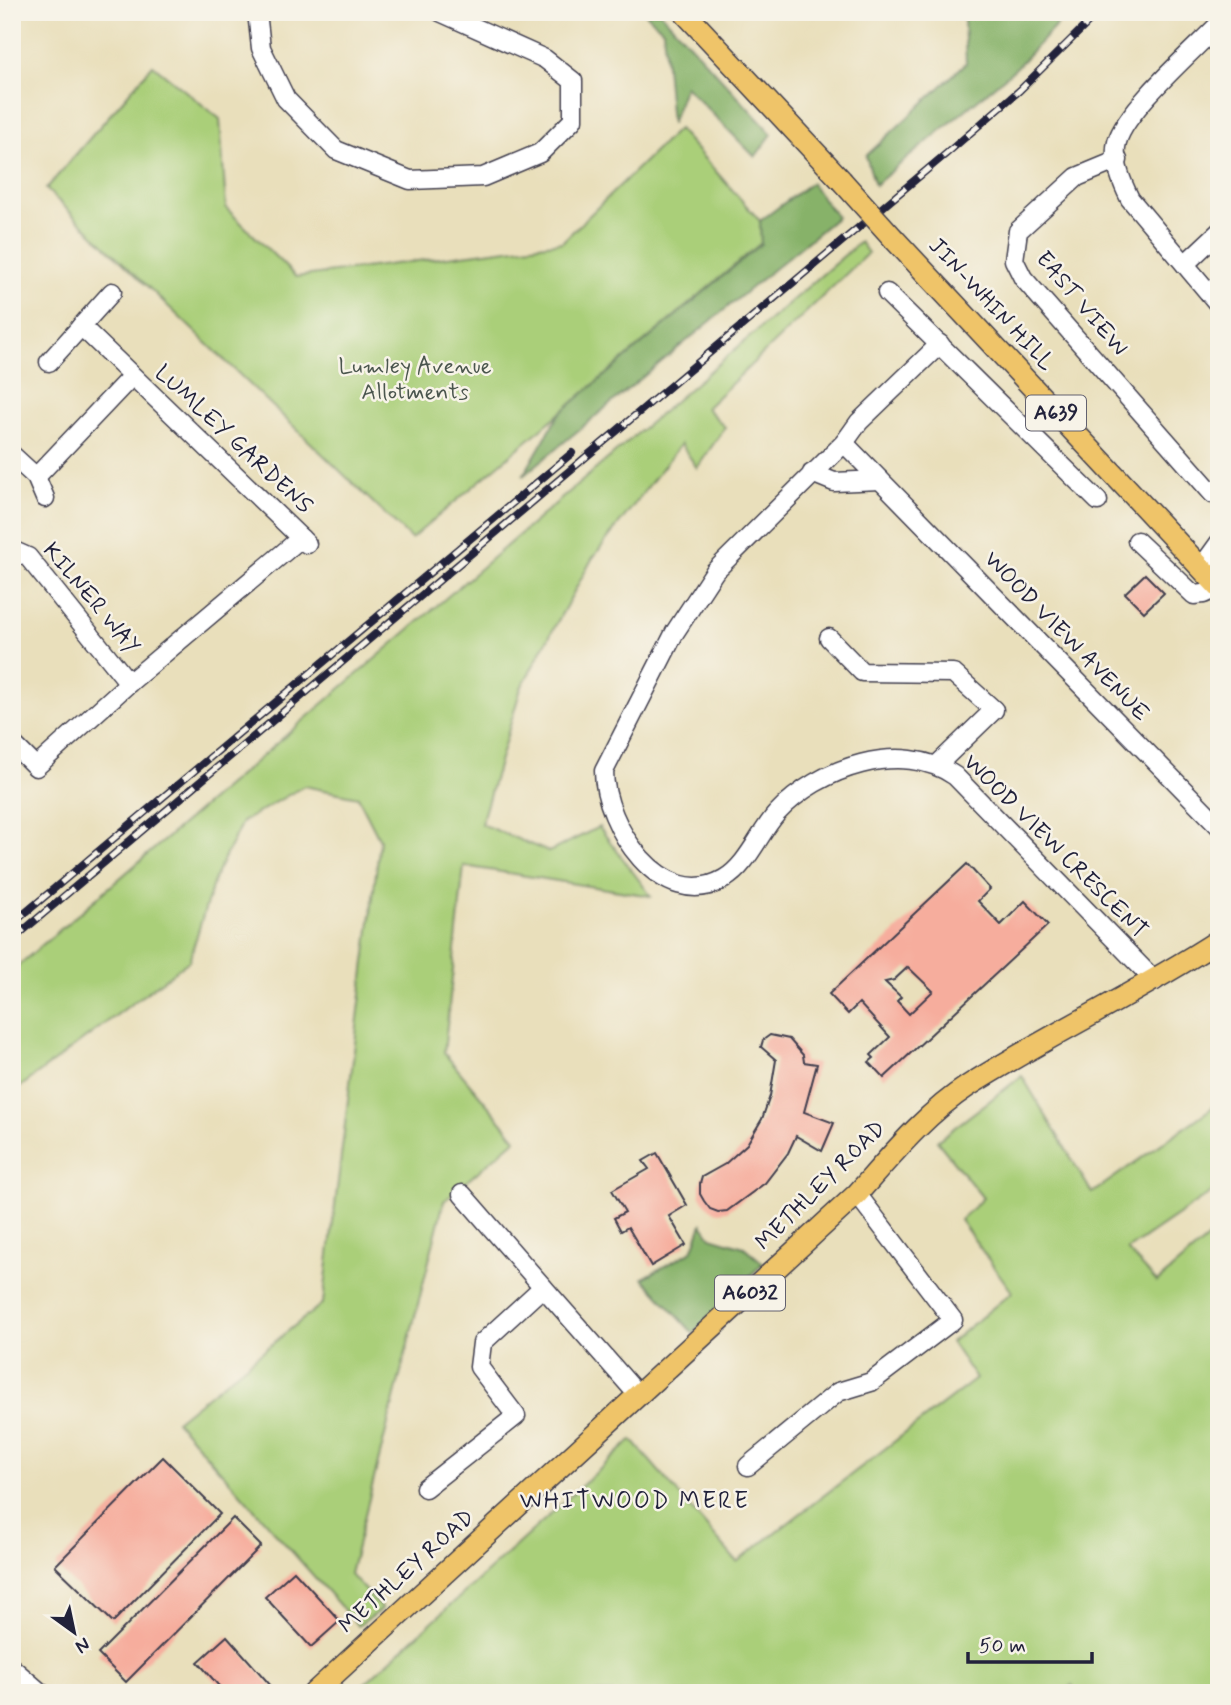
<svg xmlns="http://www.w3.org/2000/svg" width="1231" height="1705" font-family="Mynerve,sans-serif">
<rect width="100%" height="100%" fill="#f7f3e8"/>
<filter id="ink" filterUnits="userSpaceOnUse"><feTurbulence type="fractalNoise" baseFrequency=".0143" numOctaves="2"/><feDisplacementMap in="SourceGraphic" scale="14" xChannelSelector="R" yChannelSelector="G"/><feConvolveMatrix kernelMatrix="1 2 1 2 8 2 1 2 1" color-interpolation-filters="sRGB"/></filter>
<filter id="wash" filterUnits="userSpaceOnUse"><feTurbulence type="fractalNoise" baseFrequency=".00686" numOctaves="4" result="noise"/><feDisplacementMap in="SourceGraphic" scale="28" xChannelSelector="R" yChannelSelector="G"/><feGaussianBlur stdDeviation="1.57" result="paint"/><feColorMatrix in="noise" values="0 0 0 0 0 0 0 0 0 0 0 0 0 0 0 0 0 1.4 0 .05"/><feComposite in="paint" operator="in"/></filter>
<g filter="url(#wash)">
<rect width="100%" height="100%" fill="#e9dfbb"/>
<!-- green -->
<g fill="#aacf79" stroke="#66785a" stroke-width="2">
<path d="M153,65L220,119L226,208L296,277L562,242L678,129L760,221L761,243L411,539L46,189Z"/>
<path d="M860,242L868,253L706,408L725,427L697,468L681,444L592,559L521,688L481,824L549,852L599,827L651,896L464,866L444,1053L516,1139L444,1201L350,1574L382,1609L358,1626L176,1421L323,1303L380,840L358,797L304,786L242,822L215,877L189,961L12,1093V971Z"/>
<path d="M1022,1076L1092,1193L1219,1103V1187L1127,1250L1157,1282L1219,1229V1693H1077L1072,1685L1062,1693H354L632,1440L737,1562L976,1379L951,1342L1012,1292L960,1220L983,1198L937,1141Z"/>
</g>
<!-- forest -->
<g fill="#87b269" stroke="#546a52" stroke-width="2">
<path d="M644,12H660L772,134L755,157L685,86L671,124L663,30Z"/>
<path d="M959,12H1069L1016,68L875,185L866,156L966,63L964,20Z"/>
<path d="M811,183L837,217L523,476L559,414L761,244L760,221Z"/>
<path d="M702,1224L711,1237L744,1247L763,1263L693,1333L643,1278L692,1251Z"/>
</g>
<g id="blocks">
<!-- building -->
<g fill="#f6ad9d" fill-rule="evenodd">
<path d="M1145,574L1164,593L1144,612L1125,593Z"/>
<path d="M967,864L990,889L978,901L1001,925L1025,901L1048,925L884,1078L869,1062L874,1058L871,1055L890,1037L859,1003L848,1014L829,994ZM908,967L933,991L909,1014L897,1001L901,997L885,982L894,980Z"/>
<path d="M770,1035L789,1039L803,1055L804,1062L817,1064L804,1112L834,1123L822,1151L796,1136L788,1153L765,1183L727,1211L718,1212L710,1209L704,1201L700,1194V1184L702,1177L725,1164L747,1144L762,1119L770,1096L776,1060L761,1047L763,1040Z"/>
<path d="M657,1153L687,1205L669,1216L686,1245L651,1266L628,1227L621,1231L614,1218L625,1212L612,1190L649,1169L643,1161Z"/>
<path d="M163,1457L220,1514L113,1622L55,1566Z"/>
<path d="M233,1518L261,1546L126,1682L98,1654Z"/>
<path d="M294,1571L340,1621L311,1647L265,1597Z"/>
<path d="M227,1636L272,1687L266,1693H225L198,1662Z"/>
</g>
</g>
</g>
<g filter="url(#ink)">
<use href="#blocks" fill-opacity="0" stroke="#403e4e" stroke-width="2"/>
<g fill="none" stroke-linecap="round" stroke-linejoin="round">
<!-- minor casing -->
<g stroke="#403e4e" stroke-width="21">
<g id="minor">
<path d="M257,12L261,48L286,99L336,150L410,180L483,177L540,153L573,120V81L545,59L440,12"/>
<path d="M1219,24C1193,51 1126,109 1117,142C1112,160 1122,183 1130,199L1219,305"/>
<path d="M1118,160L1077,177L1018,231L1014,260L1023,278L1213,494"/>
<path d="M1185,264L1219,232"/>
<path d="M887,293L1098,501"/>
<path d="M81,326L307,544"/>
<path d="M940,344L859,422L844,443L715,571L675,632L604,771C604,825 662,914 724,879C748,865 759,833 777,813C818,768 902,739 955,776L1155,981"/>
<path d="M49,362L112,292"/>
<path d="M844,443L1219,826"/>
<path d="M12,455L36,477L45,498"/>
<path d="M812,473L834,482L880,480"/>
<path d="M36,477L131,377"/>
<path d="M1137,541L1194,595L1204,594L1219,587"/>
<path d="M12,550L28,557L129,683L301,538"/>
<path d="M1201,568L1219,543"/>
<path d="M829,638L862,672L953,673L994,710L937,765"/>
<path d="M12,743L36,767L129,683"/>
<path d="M462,1194L543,1287"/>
<path d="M748,1466L838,1392L871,1382L953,1320L857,1194"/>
<path d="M425,1488L516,1416L479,1367L482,1343L543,1287L639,1396"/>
<path d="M12,1668L41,1693"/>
</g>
</g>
<!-- major casing -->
<g stroke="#403e4e" stroke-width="24">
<g id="major">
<path d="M684,12L841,180"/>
<path d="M894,239L1219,587"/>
<path d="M314,1693L857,1194C891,1156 925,1114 968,1086C1050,1034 1138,993 1219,940"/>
</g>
</g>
<!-- minor -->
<use href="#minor" stroke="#fff" stroke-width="18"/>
<!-- major -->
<use href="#major" stroke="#efc469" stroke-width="21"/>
<!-- rail casing -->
<g stroke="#22223b" stroke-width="8">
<g id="rail">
<path d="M12,924L572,453"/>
<path d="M12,940L947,153L1020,90L1099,12"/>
</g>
</g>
<!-- rail -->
<use href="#rail" stroke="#f7f3e8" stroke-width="5" stroke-dasharray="16" stroke-linecap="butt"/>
<!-- major-bridge casing -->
<g stroke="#403e4e" stroke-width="24" stroke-linecap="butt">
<path id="major-bridge" d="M841,180L894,239"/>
</g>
<!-- major-bridge -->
<use href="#major-bridge" stroke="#efc469" stroke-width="21"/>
</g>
</g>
<g text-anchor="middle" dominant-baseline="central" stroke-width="5" stroke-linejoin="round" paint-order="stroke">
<!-- shield labels -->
<g fill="#f7f3e8" stroke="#62616f" stroke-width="2">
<rect x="1026" y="395.5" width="60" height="35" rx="5"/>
<rect x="715" y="1275.5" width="70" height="35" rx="5"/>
</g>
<g font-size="21" font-weight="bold" fill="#22223b">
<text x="1056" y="413">A639</text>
<text x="750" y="1293">A6032</text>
</g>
<!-- street labels -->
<g font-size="23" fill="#22223b" stroke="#f7f3e8">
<text transform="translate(1081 304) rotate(50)">EAST VIEW</text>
<text transform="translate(991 305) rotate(47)">JIN-WHIN HILL</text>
<text transform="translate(233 440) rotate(43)">LUMLEY GARDENS</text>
<text transform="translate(91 599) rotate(50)">KILNER WAY</text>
<text transform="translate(1066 637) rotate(46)">WOOD VIEW AVENUE</text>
<text transform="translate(1055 847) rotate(45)">WOOD VIEW CRESCENT</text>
<text transform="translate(821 1186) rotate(-45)">METHLEY ROAD</text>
<text transform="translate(407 1572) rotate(-42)">METHLEY ROAD</text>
</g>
<!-- park labels -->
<g font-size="23" fill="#4b564e" stroke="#f7f3e8">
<text x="415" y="367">Lumley Avenue<tspan x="415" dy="26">Allotments</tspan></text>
</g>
<!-- neighbourhood labels -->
<g font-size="24" letter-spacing="2" fill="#22223b" stroke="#f7f3e8">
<text x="635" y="1501">WHITWOOD MERE</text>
</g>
</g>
<!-- margin -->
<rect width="1231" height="1705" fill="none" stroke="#f7f3e8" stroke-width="42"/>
<!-- north arrow -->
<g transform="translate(74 1632) rotate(147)" stroke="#f7f3e8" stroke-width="5" paint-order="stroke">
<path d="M0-5L12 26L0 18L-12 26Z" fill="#22223b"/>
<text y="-10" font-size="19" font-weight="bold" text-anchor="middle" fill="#22223b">N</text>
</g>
<!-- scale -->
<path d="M968 1652v10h124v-10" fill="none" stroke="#22223b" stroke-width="3.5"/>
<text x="979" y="1652" font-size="21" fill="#22223b" stroke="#f7f3e8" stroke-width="5" paint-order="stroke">50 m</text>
</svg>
